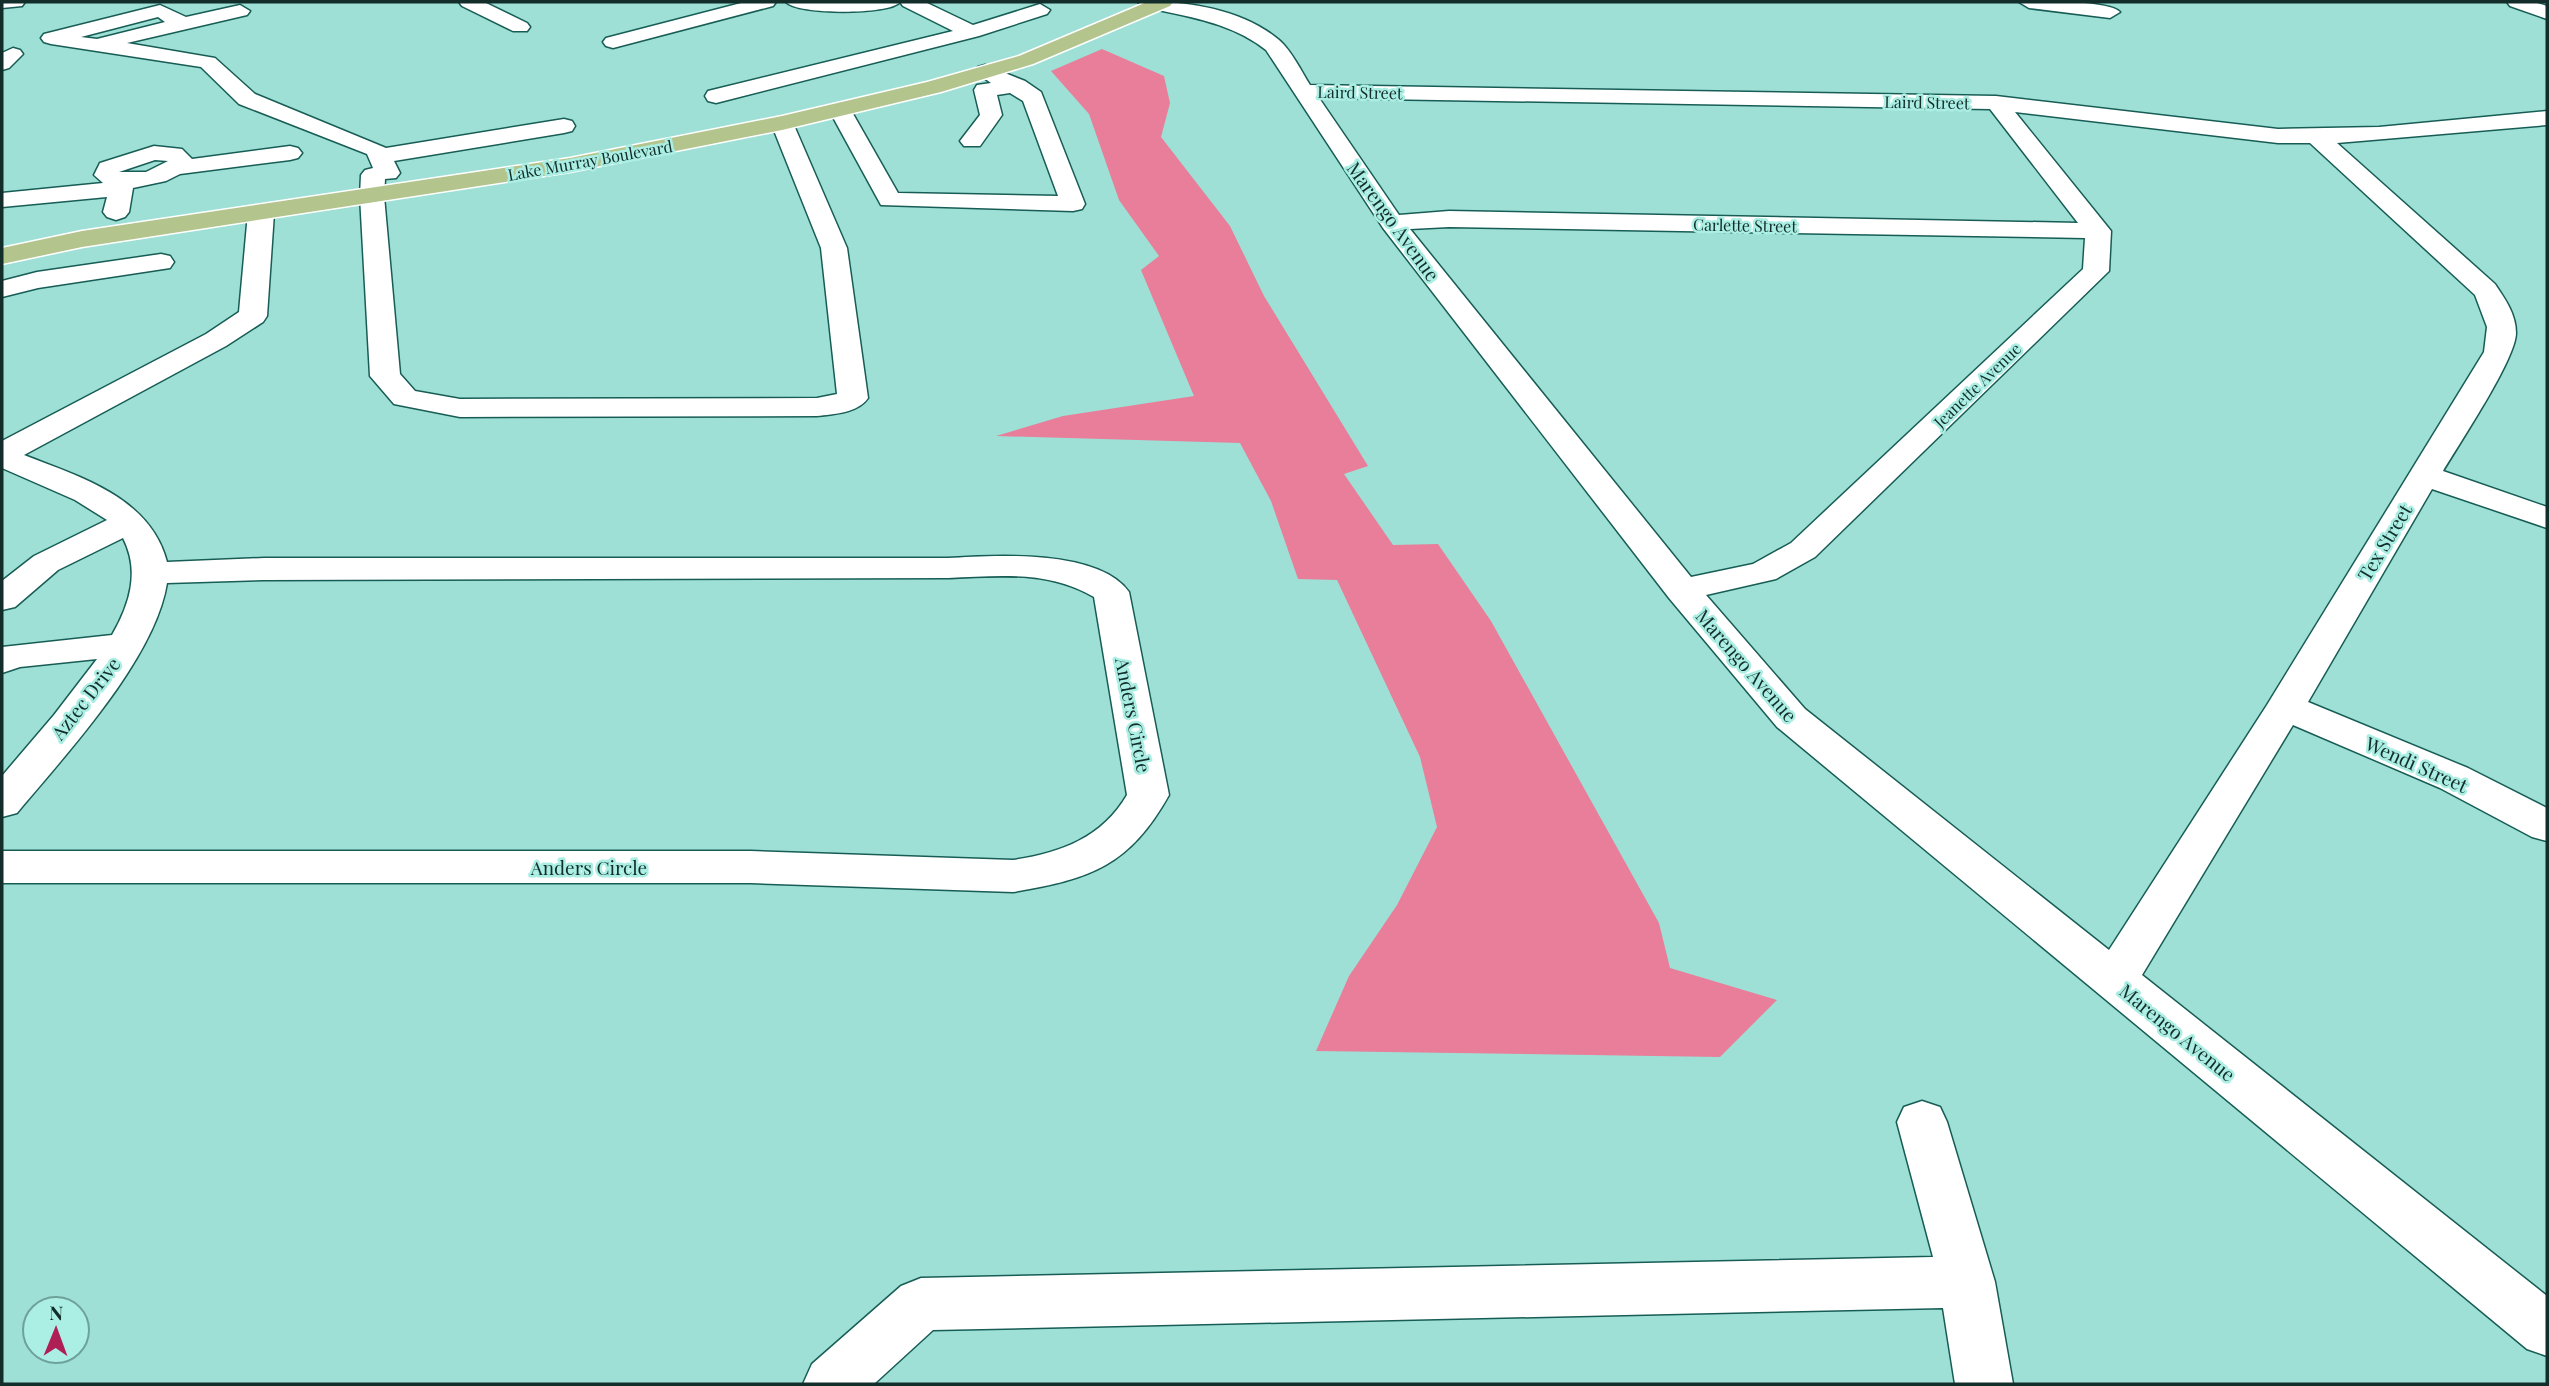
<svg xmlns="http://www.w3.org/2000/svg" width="2549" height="1386" font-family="'Playfair Display',serif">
<rect width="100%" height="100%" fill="#9ee0d6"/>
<!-- green -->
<path fill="#e87e9a" d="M1102,49L1164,76L1170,103L1161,137L1230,226L1264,296L1368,466L1344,474L1393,545L1438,544L1491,621L1659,923L1670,968L1777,1000L1720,1057L1316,1051L1349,976L1397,905L1437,827L1420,757L1337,580L1298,579L1271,501L1240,443L996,436L1063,416L1194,396L1141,270L1159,256L1119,200L1089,114L1051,71Z"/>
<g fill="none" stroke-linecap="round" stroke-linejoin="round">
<!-- minor casing -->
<g stroke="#175d55" stroke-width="3">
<g id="minor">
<path d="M2,2H25L22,6L2,8Z"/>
<path d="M459,2H484L527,23L530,27L527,31H513L462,6Z"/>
<path d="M745,2H776L773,6L613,48L606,46L603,42L606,38Z"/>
<path d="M786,2H925L973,25L1040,4L1050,10L1047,14L979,36L716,103L708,101L705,96L708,91L953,31L903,6L900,2C890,15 797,15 786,2Z"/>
<path d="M1138,2C1184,0 1243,9 1279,40C1292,51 1301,71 1310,85L1996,96L2278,129L2379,127L2547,111V125L2337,143L2495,284C2505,299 2516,314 2516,333C2516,359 2459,444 2443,471L2547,507V528L2432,489L2308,702L2468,768L2547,808V841L2532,837L2440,788L2293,725L2142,975L2547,1296V1356L2527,1349L1777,727L1669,598L1383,228L1266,50C1229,21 1186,17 1141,6ZM1319,98L1990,109L2078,223L1449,211L1399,215ZM2015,112L2278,143H2310L2475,295L2487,327L2484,352L2267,705L2109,950L1805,709L1706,595L1776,579L1815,557L2109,271L2111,231ZM1449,227L2085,238L2083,269L1791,543L1753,564L1691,577L1410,229Z"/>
<path d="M2019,2C2039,1 2108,0 2120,12L2110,18L2029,8Z"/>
<path d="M2507,2H2534L2547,6V19L2510,6Z"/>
<path d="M160,5L186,17L240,5L250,11L247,15L127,43L215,58L255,94L386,148L564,119L572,121L575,126L572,131L564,133L394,161L400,173L396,178L385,179L384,196L400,374L415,391L460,399L817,398L837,394L821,248L771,123L774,118H790L793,123L847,248L868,398C858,413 834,414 817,416L460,417L394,404L370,376L360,196L361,175L365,170L373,168L367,154L239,104L201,67L51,44L44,42L41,38L44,34ZM158,17L165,22L97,39L81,37Z"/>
<path d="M13,48L20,50L23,54L9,68L2,70V53Z"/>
<path d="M985,65L1025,81L1041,92L1085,204L1082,209L1073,211L881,205L829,110L832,105H848L898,193L1058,196L1023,101L1010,93L997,95L1002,115L980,146H964L960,141L980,115L974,90L977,85L991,83L974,71L978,67Z"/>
<path d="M154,146L182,149L192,159L290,146L298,148L302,153L298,158L290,160L180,174L166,181L133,188L129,212L125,217L116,220L107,217L103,212L107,197L2,207V193L103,183L94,175L100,163ZM155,160L168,161L146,172H119Z"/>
<path d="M261,205L270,208L274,213L267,316L263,322L226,346L24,455C80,477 150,497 167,562L264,558H948C994,555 1099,549 1129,592L1169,795C1129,866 1091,879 1013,892L751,883H2V851H751L1013,860C1060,853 1102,838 1127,795L1094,597C1048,570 999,576 948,578L264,580L167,583C155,659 66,754 17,813L2,817V776L54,715L97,659L20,667L2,673V647L112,635C130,604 140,571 123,538L58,570L15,607L2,610V581L34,556L107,520L75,500L2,468V441L206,334L239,312L248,213L252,208Z"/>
<path d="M161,254L170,256L174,262L170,268L38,288L2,297V281L37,272Z"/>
<path d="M1922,1101L1940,1107L1947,1122L1995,1282L2013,1384H1955L1943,1308L933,1330L874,1384H803L812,1364L901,1286L921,1278L1933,1257L1897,1122L1904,1107Z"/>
</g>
</g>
<!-- major casing -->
<g stroke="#fff" stroke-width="3">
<path id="major" d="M1147,2H1173L1170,6L1033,64L941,92L782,130L570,172L82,247L2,264V248L82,231L570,158L782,116L927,82L1019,56Z"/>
</g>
<!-- minor -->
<use href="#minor" fill="#fff" fill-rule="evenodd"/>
<!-- major -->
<use href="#major" fill="#b3c48d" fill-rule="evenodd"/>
</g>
<g text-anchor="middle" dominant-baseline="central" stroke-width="5" stroke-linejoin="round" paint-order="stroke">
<!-- far-street labels -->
<g font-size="16" fill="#122d2a" stroke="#abeee3">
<text transform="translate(1360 92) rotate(1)">Laird Street</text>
<text transform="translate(1927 102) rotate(1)">Laird Street</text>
<text transform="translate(590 160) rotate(-10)">Lake Murray Boulevard</text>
<text transform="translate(1745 225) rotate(1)">Carlette Street</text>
<text transform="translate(1977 385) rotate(-44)">Jeanette Avenue</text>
</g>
<!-- street labels -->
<g font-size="19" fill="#122d2a" stroke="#abeee3">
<text transform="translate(1394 221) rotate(54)">Marengo Avenue</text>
<text transform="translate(2384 542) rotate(-59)">Tex Street</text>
<text transform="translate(1747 665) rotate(49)">Marengo Avenue</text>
<text transform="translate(85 698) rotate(-52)">Aztec Drive</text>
<text transform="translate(1134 715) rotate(79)">Anders Circle</text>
<text transform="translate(2417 764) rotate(24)">Wendi Street</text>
<text x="589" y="867">Anders Circle</text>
<text transform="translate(2178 1032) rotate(39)">Marengo Avenue</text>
</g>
</g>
<!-- border -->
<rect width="2549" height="1386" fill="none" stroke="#122d2a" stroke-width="7"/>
<!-- north arrow -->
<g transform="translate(56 1330) rotate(1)"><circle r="33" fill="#abeee3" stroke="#6ea199" stroke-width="2"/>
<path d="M0-5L12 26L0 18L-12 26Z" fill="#ae1f56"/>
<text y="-10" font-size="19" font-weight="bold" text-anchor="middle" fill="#122d2a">N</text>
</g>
</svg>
